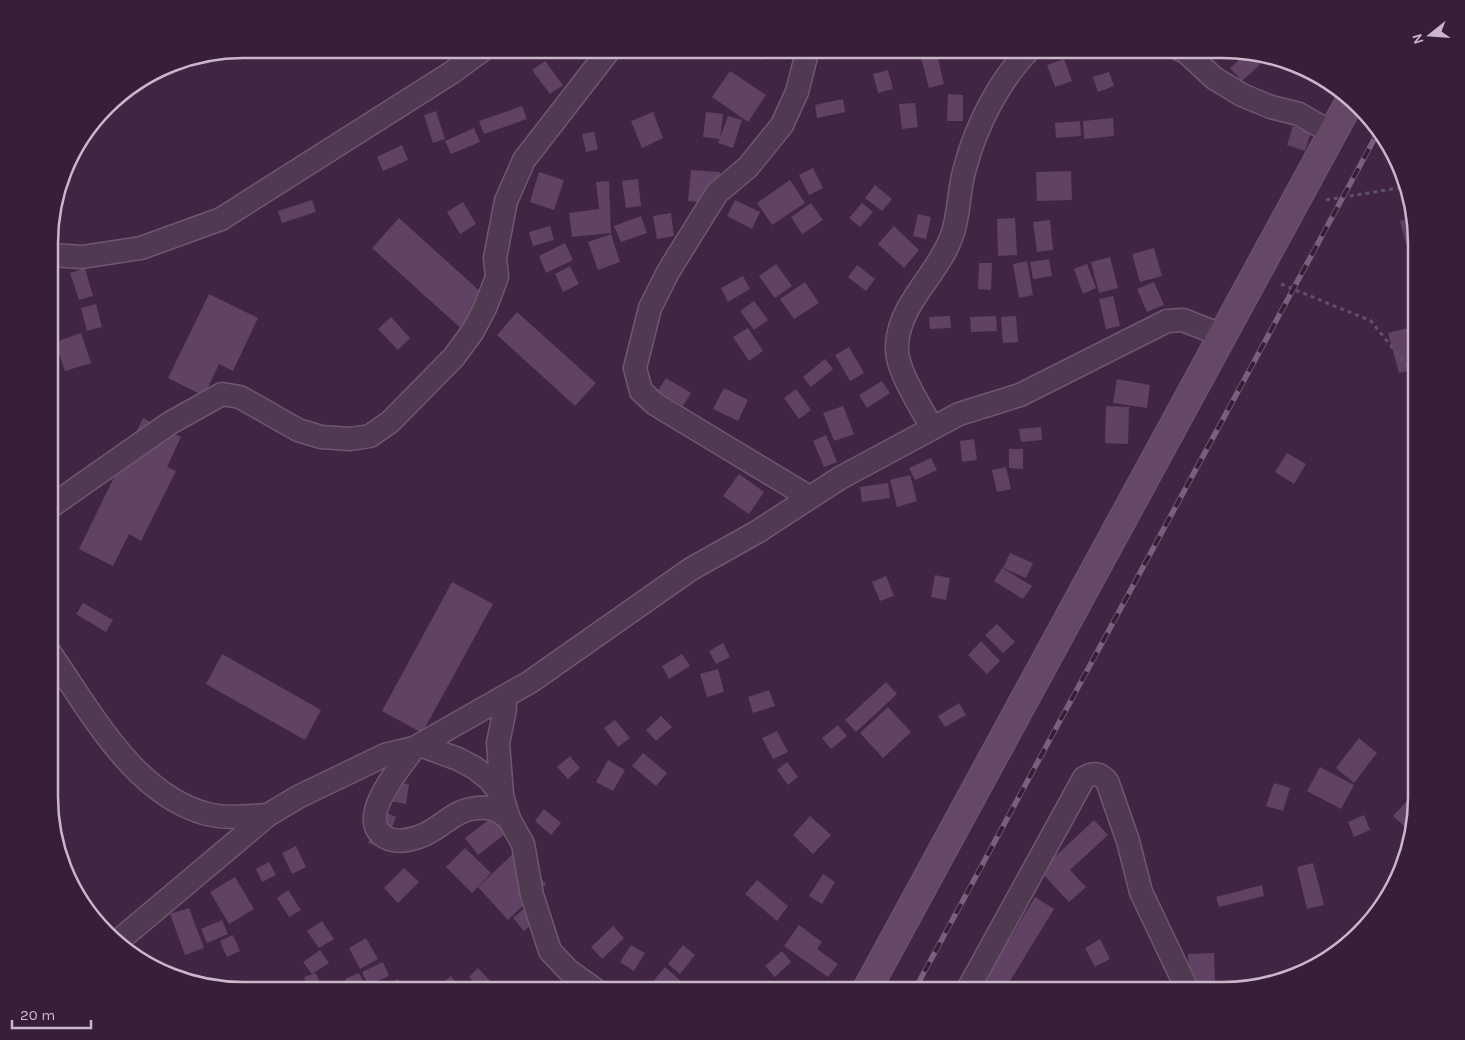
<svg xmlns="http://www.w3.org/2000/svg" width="1465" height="1040" font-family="Karla,sans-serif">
<rect width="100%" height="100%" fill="#402642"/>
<!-- building -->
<g fill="#604262">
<path d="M757,49H779L780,54L761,60Z"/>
<path d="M887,49H912V50L889,56Z"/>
<path d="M1248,52L1260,54L1265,60L1242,81L1230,68Z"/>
<path d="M937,54L944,84L929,88L921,58Z"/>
<path d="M1064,59L1072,81L1055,87L1047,65Z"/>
<path d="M545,61L563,85L550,94L532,70Z"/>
<path d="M888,70L893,89L878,93L873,74Z"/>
<path d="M730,71L766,95L748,122L712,97Z"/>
<path d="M1109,72L1114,86L1098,92L1093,77Z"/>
<path d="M948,94L963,95V121H947Z"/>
<path d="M843,99L845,112L817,118L815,105Z"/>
<path d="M915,103L918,127L902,129L899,104Z"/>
<path d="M522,106L527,119L484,134L479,121Z"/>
<path d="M436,111L445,139L433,143L424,115Z"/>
<path d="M653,112L663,138L642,148L631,121Z"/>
<path d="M706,112L723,114L720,139L703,137Z"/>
<path d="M728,116L742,120L733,148L718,143Z"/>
<path d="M1113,118L1114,136L1084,139L1083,121Z"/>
<path d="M1080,121L1081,136L1056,138L1055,123Z"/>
<path d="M1293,126L1311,132L1305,151L1287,145Z"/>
<path d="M474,128L480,142L451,154L445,141Z"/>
<path d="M594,132L598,149L586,152L582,134Z"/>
<path d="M402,145L408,160L383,171L377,157Z"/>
<path d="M813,168L823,188L809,195L799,175Z"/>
<path d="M691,170L720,172L717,204L688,201Z"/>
<path d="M1071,171L1072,200L1037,201L1036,172Z"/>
<path d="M539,172L564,180L554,210L530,202Z"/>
<path d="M638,179L641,206L626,208L622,181Z"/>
<path d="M790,180L805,203L772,225L757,203Z"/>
<path d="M609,181L611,233L572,237L569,213L599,209L596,182Z"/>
<path d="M875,185L892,199L882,211L865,198Z"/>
<path d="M312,200L316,212L282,223L278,211Z"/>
<path d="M735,200L760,212L752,229L727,216Z"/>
<path d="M463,202L476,224L460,234L447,212Z"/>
<path d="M811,203L823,220L802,234L791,217Z"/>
<path d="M862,203L873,212L860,227L849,218Z"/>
<path d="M671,213L674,236L657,239L653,216Z"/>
<path d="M918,214L931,217L926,239L913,236Z"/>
<path d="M641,216L647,233L621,242L614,226Z"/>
<path d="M1412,217L1416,230L1415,278L1400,221Z"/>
<path d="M399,218L493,303L466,333L372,248Z"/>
<path d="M1015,218L1017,255L998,256L997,219Z"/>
<path d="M1050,220L1053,250L1037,252L1033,222Z"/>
<path d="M550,226L554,240L533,246L529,232Z"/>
<path d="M894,226L919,250L904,268L878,244Z"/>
<path d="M611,234L620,262L598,270L588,242Z"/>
<path d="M565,243L573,260L546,273L539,256Z"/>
<path d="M1154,248L1162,276L1140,282L1132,254Z"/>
<path d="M1110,257L1118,288L1099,293L1091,262Z"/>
<path d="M1049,259L1052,276L1033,279L1030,262Z"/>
<path d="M1027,261L1033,295L1019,298L1013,264Z"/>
<path d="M979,263H992L991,290L978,289Z"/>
<path d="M776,264L792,286L775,298L759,276Z"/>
<path d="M1087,264L1096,288L1083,294L1074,269Z"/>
<path d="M857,265L875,279L866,291L848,277Z"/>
<path d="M570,266L579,284L563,292L555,274Z"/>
<path d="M85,268L93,296L79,300L70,273Z"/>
<path d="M743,276L750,289L728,302L721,288Z"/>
<path d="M805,282L819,303L794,319L780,299Z"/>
<path d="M1154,282L1164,305L1147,312L1137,289Z"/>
<path d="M209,294L258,318L233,371L219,364L204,396L168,378Z"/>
<path d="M1113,296L1120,326L1106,329L1099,299Z"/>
<path d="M754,301L768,320L754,330L740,311Z"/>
<path d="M96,304L102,327L87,331L81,308Z"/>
<path d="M517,312L596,383L575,406L497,335Z"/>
<path d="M950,316L951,328L930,329L929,317Z"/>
<path d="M996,316L997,331L971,332L970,317Z"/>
<path d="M1016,316L1018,342L1003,343L1001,317Z"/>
<path d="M391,317L410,338L398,350L378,329Z"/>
<path d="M1416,326V369L1399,373L1388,333Z"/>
<path d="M748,328L763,351L749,361L733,337Z"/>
<path d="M81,333L91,363L65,371L55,342Z"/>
<path d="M849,347L864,373L850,381L835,355Z"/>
<path d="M825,359L833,369L811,387L803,377Z"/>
<path d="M666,378L691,393L683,406L658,391Z"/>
<path d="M1117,379L1150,385L1147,408L1113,403Z"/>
<path d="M882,381L890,393L867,408L859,395Z"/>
<path d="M724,388L748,400L738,421L713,409Z"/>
<path d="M796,389L811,410L799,419L784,398Z"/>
<path d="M843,406L854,434L834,441L823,413Z"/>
<path d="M1106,406L1129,407L1128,444L1105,443Z"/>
<path d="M143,418L181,437L167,467L176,471L141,541L129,534L113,566L79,549Z"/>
<path d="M1041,427L1042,440L1021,442L1019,429Z"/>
<path d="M826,435L837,462L824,467L813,441Z"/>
<path d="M974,439L977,460L962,462L960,441Z"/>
<path d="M1009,449H1023V469L1009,468Z"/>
<path d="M1287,453L1306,464L1294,484L1275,472Z"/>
<path d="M931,458L937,470L915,480L909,468Z"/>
<path d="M1006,467L1011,489L997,492L992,470Z"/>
<path d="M739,474L764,492L749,514L723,496Z"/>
<path d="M910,475L917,501L897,507L890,480Z"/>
<path d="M888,483L890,498L862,502L860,487Z"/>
<path d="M1010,553L1033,563L1026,578L1003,568Z"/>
<path d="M1002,568L1032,586L1023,599L994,581Z"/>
<path d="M935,575L950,578L946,600L931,597Z"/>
<path d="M886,576L894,596L880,601L872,582Z"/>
<path d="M452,582L493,604L422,733L382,711Z"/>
<path d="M83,603L113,620L106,632L76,614Z"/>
<path d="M997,624L1015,642L1003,653L985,635Z"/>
<path d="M981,641L1000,661L987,674L968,655Z"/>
<path d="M723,643L730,657L716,664L709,651Z"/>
<path d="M222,654L321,710L305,740L206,684Z"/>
<path d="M682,654L690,666L669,679L662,666Z"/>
<path d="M718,669L724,692L707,697L700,674Z"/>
<path d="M886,682L897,694L856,732L845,720Z"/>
<path d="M769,690L775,706L753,713L748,697Z"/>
<path d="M959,703L966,715L945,727L938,716Z"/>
<path d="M888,707L911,732L883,758L860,733Z"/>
<path d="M661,716L672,727L656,741L646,730Z"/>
<path d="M615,720L630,738L618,747L604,728Z"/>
<path d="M838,725L847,736L831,749L822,738Z"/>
<path d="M777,731L788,752L773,759L762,738Z"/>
<path d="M1359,738L1377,753L1354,783L1336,768Z"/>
<path d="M643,753L667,773L656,786L632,766Z"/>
<path d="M570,756L580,768L568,779L557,767Z"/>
<path d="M608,760L625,770L613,791L596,782Z"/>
<path d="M787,762L798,777L788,785L777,770Z"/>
<path d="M1320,767L1354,785L1341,809L1307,791Z"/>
<path d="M393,782L409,784L406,804L390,801Z"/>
<path d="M1274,783L1290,788L1283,811L1266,806Z"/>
<path d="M1413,795L1416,798L1414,817L1405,827L1393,816Z"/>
<path d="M544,809L561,823L551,835L535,821Z"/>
<path d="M380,810L396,817L384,849L368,843Z"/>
<path d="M500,811L513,828L478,855L465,838Z"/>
<path d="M1364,815L1370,830L1354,837L1348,822Z"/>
<path d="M810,816L831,835L813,854L793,835Z"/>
<path d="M1094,820L1108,835L1070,870L1086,887L1069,902L1040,871Z"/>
<path d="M296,846L306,867L292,874L282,853Z"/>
<path d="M465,848L491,873L472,893L446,867Z"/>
<path d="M516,851L546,884L508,920L478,887Z"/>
<path d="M269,862L276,875L262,882L256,869Z"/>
<path d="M1313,863L1324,905L1307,909L1297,867Z"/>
<path d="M404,868L419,882L398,903L384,888Z"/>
<path d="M823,874L835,882L822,904L809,896Z"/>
<path d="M235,877L254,909L229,924L210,892Z"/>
<path d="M757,880L788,906L777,921L745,894Z"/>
<path d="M1262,885L1264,896L1219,907L1216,897Z"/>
<path d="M288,890L301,910L289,917L277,898Z"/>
<path d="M1388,893L1381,907L1379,894Z"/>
<path d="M537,897L548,910L524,931L513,918Z"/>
<path d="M1035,897L1054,909L1004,991H982L979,990Z"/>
<path d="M189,908L204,948L185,955L170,914Z"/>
<path d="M222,920L228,934L207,943L201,929Z"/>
<path d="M322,921L334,939L319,948L307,931Z"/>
<path d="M799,925L822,942L817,949L838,964L828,977L784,946Z"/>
<path d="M613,926L624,938L602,959L591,947Z"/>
<path d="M233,935L240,951L227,957L220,941Z"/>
<path d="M366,938L378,959L360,969L349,948Z"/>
<path d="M1100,939L1110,959L1095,967L1085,948Z"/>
<path d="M631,945L645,953L634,971L620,962Z"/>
<path d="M683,945L695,955L680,974L668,964Z"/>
<path d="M320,950L329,963L312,974L303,962Z"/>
<path d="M782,951L791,962L775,977L765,966Z"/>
<path d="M1214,953L1215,981L1190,982L1188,954Z"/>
<path d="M383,962L389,976L368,985L362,972Z"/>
<path d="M665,967L684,984L678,991H645Z"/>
<path d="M478,968L500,991H482L469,977Z"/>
<path d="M316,973L323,991H309L304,977Z"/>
<path d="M359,973L367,989L351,991L345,979Z"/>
<path d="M451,976L463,991H432Z"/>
<path d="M398,979L404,991H386L383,986Z"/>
</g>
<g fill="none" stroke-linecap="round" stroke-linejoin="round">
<!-- street casing -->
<g stroke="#6e586f" stroke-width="25">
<g id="street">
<path d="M808,49L797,92L782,125L748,167L717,193L668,272L650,308L635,368L641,391L655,404L809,497"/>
<path d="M1179,49L1186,52L1214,78L1242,95L1271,107L1299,114L1332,133"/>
<path d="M50,255L82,257L141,248L221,219L451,73L484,49"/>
<path d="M932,428C921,406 895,370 897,345C899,304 937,275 951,238C960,216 958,190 965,168C976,126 999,80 1030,49"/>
<path d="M50,507L170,423L222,394L240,397L298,430L321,437L350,439L370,436L390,422L454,357L473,331L485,308L497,277L495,258L506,201L524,160L610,49"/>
<path d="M50,653C90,710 134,795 207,814C226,819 249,816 268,815"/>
<path d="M420,745L458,759L475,768L490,780L502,796L509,819L523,844L532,895L550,951L569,971L597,991"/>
<path d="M414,748C402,765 359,814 381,834C392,844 408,841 421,836C439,830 452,812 471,809C487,806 497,808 509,819"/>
<path d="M502,795L498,743L505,709L504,697"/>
<path d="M117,942L268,815L298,797L385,755L414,748L530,682L691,569L757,532L840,478L959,414L1020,395L1167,321L1183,320L1221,335"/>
<path d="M967,991L1084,778C1094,772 1099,773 1107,781L1128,841L1141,892L1188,991"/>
</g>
</g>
<!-- secondary casing -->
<g stroke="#6e586f" stroke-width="30">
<path id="secondary" d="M866,991L1350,101"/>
</g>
<!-- path -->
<g stroke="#5e526a" stroke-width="3" stroke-dasharray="4 4" stroke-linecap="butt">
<path d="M1326,200L1404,187"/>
<path d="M1281,284L1371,321L1416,377"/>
</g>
<!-- street -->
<use href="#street" stroke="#503a51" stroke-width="22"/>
<!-- secondary -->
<use href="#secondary" stroke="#644865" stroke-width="28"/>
<!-- rail casing -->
<g stroke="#7a607b" stroke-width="5.5">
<path id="rail" d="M914,991L1377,134"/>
</g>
<!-- rail -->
<use href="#rail" stroke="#361f37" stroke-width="4" stroke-dasharray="11" stroke-linecap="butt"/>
</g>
<!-- crop -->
<path d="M0 0H1465V1040H0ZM243 58H1223A185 185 0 0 1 1408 243V797A185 185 0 0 1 1223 982H243A185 185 0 0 1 58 797V243A185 185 0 0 1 243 58Z" fill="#361f37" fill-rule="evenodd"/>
<path fill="none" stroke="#cbb7cc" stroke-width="2.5" d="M243 58H1223A185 185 0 0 1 1408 243V797A185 185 0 0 1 1223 982H243A185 185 0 0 1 58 797V243A185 185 0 0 1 243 58Z"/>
<!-- north arrow -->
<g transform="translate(1430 35) rotate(253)" stroke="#361f37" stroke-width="4" paint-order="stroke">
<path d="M0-4L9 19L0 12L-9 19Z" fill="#cbb7cc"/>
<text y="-8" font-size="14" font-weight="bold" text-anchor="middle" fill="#cbb7cc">N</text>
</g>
<!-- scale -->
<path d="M12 1020v8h79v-8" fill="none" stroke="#cbb7cc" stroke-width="2.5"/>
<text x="20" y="1020" font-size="15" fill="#cbb7cc" stroke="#361f37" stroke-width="4" paint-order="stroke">20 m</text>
</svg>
